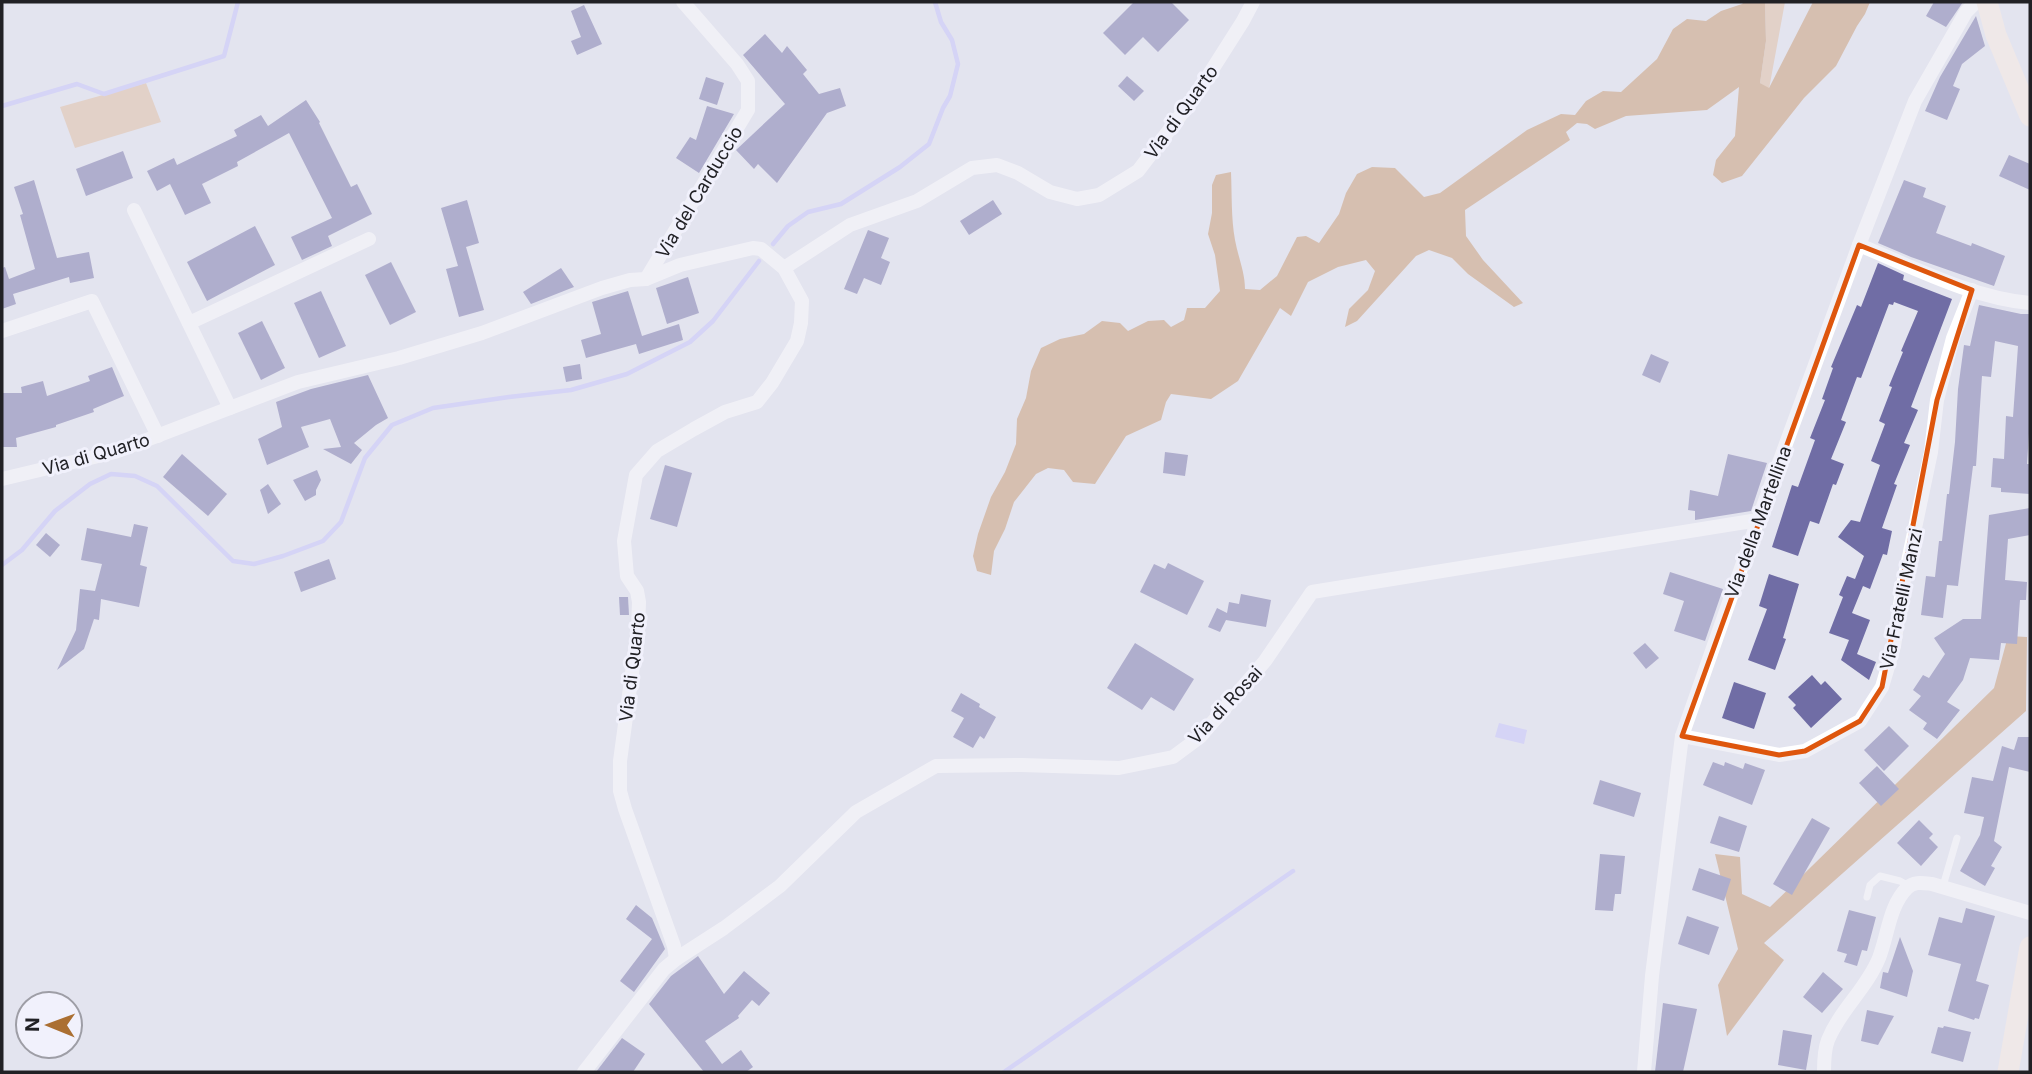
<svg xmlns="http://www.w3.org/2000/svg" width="2032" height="1074" font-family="Inter,sans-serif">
<rect width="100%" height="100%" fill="#e3e4ef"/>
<!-- green -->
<g fill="#e0ba99">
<path d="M1765,2H1785L1769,89L1760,83L1766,41Z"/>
<path d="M146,83L161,122L75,148L60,107Z"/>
</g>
<!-- forest -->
<g fill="#c59365">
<path d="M1744,2H1765L1766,41L1760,83L1769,88L1813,2H1870L1865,14L1857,26L1836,66L1804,98L1742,176L1722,183L1713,175L1716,160L1735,136L1739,87L1707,110L1626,116L1595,129L1587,124L1577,123L1566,132L1570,140L1465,210L1466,236L1483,260L1523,303L1514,307L1468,274L1452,258L1429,250L1416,256L1357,321L1345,327L1349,309L1368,290L1375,271L1366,260L1338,267L1308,282L1291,316L1280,308L1238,381L1211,399L1171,394L1166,402L1161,420L1126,436L1095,484L1073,482L1064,470L1048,468L1036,474L1014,502L1005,529L994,551L991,575L977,571L973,556L978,534L991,497L1005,472L1016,444L1017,419L1026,398L1031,371L1041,348L1060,339L1084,334L1102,321L1120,323L1128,331L1148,321L1164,320L1171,327L1184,320L1187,308H1205L1220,291L1215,255L1208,234L1212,213V185L1216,175L1231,172C1232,195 1231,217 1235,240C1238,257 1245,272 1245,289L1260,290L1277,276L1297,237L1306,236L1319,243L1339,214L1346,193L1357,174L1372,167L1395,168L1424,197L1440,193L1527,130L1561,114L1575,115L1586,101L1603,91L1621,92L1657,59L1673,29L1687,19L1706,21L1721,11L1742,4Z"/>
<path d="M2008,636L2027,637L2026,711L1764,943L1784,960L1727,1036L1718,985L1738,949L1715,854L1740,857L1742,894L1770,907L1994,688Z"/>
</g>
<!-- water -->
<path fill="#c3c0fe" d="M1499,723L1527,730L1524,744L1495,737Z"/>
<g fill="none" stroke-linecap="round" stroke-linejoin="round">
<!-- stream -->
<g stroke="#c3c0fe" stroke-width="4.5">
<path d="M2,106L77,84L104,94L224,56L238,2"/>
<path d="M773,244L788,226L808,212L841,204L900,167L929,144L943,108L950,96L958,64L952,40L941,22L935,2"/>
<path d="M2,565L22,550L55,511L90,484L111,474L135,476L157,486L233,561L254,564L283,556L323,541L341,522L365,458L392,425L433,408L509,397L571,390L627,374L690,342L713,321L759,261"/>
<path d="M1004,1072L1293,871"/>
</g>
</g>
<!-- building -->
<g fill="#706da5">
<path d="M1134,2H1171L1189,20L1158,52L1143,37L1125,55L1103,33Z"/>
<path d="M1934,2H1963L1946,27L1926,16Z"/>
<path d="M584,5L602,44L577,55L571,41L581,37L571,11Z"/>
<path d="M1976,16L1985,46L1962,64L1953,86L1960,89L1947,120L1925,111L1940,77Z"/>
<path d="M765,34L782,53L787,46L807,70L803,74L819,94L840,88L846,106L827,113L777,183L758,164L754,169L736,150L785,104L743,55Z"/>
<path d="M1127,76L1144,91L1134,101L1118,86Z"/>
<path d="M706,77L724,83L717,105L699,99Z"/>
<path d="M306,100L320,122L319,123L351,187L357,184L372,214L328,236L332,246L302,260L291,237L332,218L289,133L237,162L238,166L202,184L211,203L185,215L170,184L157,191L147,171L174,158L177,165L237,136L234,130L261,115L268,126Z"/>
<path d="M707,106L734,114L699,173L676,158L690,137L696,140Z"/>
<path d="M123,151L133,178L86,196L76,169Z"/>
<path d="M2009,155L2030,164V190L1999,176Z"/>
<path d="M34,180L57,258L89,252L94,278L70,283L69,277L13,294L16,304L2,309V268L5,267L9,279L35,269L20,215L23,214L14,187Z"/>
<path d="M1904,180L1926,188L1923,197L1946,206L1936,233L1971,246L1972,243L2005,256L1994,286L1911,257L1878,243Z"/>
<path d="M467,200L479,243L466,247L484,310L459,317L446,269L458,266L441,208Z"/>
<path d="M993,200L1002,214L969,235L960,221Z"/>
<path d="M255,226L275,265L207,301L187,262Z"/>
<path d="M868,230L889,238L881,258L890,262L881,285L864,278L857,294L844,289Z"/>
<path d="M391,262L416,312L390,325L365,275Z"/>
<path d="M1878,263L1904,275L1903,280L1952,299L1911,407L1918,410L1904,443L1910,445L1894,484L1897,485L1882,528L1892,531L1887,555L1883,554L1870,589L1863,586L1852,613L1870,620L1857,654L1876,662L1869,680L1841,660L1849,640L1829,633L1843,597L1839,595L1847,576L1855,579L1864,556L1838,537L1851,520L1860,522L1880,465L1871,461L1885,424L1879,421L1892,387L1889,386L1903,352L1901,351L1918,311L1894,302L1893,305L1889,304L1861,378L1857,377L1841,420L1846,422L1831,459L1844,464L1836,485L1833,484L1819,524L1810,521L1798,556L1772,547L1792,485L1798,487L1815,440L1810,438L1825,400L1822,399L1833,368L1831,367L1857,305L1861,307Z"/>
<path d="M561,268L574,287L531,304L523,292Z"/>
<path d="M688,277L699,313L667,324L656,288Z"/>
<path d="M321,291L346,346L319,358L294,303Z"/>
<path d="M628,291L642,336L679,324L683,340L639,354L636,344L586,358L581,340L601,334L592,302Z"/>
<path d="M1979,305L2021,314H2030V418L2027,464H2030V494L2001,492V488L1991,487L1993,458L2004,459L2006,416L2013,417L2018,346L1995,341L1991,377L1982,376L1976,466H1973L1958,586L1947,585L1943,618L1921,615L1926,576L1935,577L1939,541H1942L1947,494H1949L1955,442L1958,389L1964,345L1970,346Z"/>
<path d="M262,321L285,368L261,380L238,333Z"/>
<path d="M1651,354L1669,362L1660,383L1642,375Z"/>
<path d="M580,364L582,379L566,382L563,367Z"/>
<path d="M112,367L124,396L93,409L94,412L56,425V427L16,438L17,447H2V393H22L21,387L43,381L47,396L90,381L88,376Z"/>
<path d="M368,375L388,418L376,425L354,443L362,450L351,464L323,449L341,447L330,419L301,427L309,447L267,465L258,439L282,427L276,402L311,389Z"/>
<path d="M1165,452L1188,455L1185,476L1163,473Z"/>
<path d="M182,454L227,494L208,516L163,477Z"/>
<path d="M1728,454L1767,463L1751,511L1695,520V511L1688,510L1690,490L1718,496Z"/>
<path d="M665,465L692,473L677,527L650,519Z"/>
<path d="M317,470L321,480L316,490V495L305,501L293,480Z"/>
<path d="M268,484L281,504L268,514L260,490Z"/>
<path d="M2030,508V535L2008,539L2005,580L2027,582L2026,600H2020L2017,644L2001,643L1999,660L1970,658L1963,680L1947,702L1960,710L1937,739L1923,729L1927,723L1909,710L1921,696L1913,690L1923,675L1929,678L1945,654L1934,638L1963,619H1981L1989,515Z"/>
<path d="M134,524L148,527L140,565L147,567L139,607L101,599L99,620L94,619L84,649L57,670L76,630L80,589L95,591L102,564L81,560L87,528L131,537Z"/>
<path d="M46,533L60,545L50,557L36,545Z"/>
<path d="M329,559L336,579L301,592L294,572Z"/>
<path d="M1168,563L1204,581L1187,615L1140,592L1154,564L1165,569Z"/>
<path d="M1670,572L1723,589L1705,641L1674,631L1684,601L1663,594Z"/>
<path d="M1769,574L1799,584L1783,638L1786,639L1775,670L1748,660L1767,609L1759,606Z"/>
<path d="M1241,594L1271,600L1266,627L1226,620L1220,632L1208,627L1217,608L1227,613L1229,602L1239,604Z"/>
<path d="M619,597H628L629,615H620Z"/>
<path d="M1135,643L1194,679L1174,711L1151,697L1142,710L1107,688Z"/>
<path d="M1645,643L1659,658L1646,669L1633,653Z"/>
<path d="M1812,675L1821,685L1825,681L1842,699L1811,728L1793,708L1796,705L1788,697Z"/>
<path d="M1734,682L1766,693L1754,729L1722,718Z"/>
<path d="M961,693L980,704L979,707L996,717L984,739L980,736L973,748L953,737L964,718L951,711Z"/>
<path d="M1889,726L1909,746L1884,771L1864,750Z"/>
<path d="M2018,737H2030V772L2009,767L1994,841L2002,847L1991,866L1995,868L1985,886L1960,871L1980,835L1984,817L1964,813L1972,777L1993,781L2002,746L2014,750Z"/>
<path d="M1713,762L1724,766L1725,762L1743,769L1745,763L1765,770L1752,805L1703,785Z"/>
<path d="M1877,766L1899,789L1881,806L1859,783Z"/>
<path d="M1600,780L1641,793L1634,817L1593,804Z"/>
<path d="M1719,816L1747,826L1739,852L1710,843Z"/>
<path d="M1812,818L1830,828L1792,895L1773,884Z"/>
<path d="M1919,820L1933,834L1929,838L1938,847L1921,866L1897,843Z"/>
<path d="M1600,854L1625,856L1621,894H1615L1613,911L1595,910Z"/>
<path d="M1699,868L1731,879L1724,901L1692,890Z"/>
<path d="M636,905L652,918L665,949L634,992L620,981L652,939L626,919Z"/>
<path d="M1966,908L1995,916L1976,981L1989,985L1979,1019L1975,1018L1974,1020L1948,1011L1961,964L1928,955L1939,917L1962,923Z"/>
<path d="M1849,910L1876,917L1867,951L1862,950L1857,966L1844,962L1847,954L1837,951Z"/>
<path d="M1687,916L1719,927L1709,955L1678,944Z"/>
<path d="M1900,937L1913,971L1907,997L1880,988L1883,972L1888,973Z"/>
<path d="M698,956L724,994L744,971L770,993L759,1006L752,1000L738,1016L739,1018L705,1041L722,1064L741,1050L753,1067L746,1072H704L649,1004L671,976Z"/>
<path d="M1823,972L1843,989L1822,1013L1803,997Z"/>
<path d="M1663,1003L1697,1009L1683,1072H1655Z"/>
<path d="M1867,1010L1894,1016L1878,1045L1861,1041Z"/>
<path d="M1944,1026L1971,1032L1963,1062L1931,1053L1938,1027L1943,1028Z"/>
<path d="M1783,1030L1812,1035L1806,1070L1778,1065Z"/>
<path d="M622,1038L645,1054L633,1072H596Z"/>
</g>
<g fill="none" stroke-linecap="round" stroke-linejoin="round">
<!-- lane -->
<g stroke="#fff" stroke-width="7">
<path d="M1943,886L1957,838"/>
<path d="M1867,897L1870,885L1880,876L1900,881L1909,886"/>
</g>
<!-- street -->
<g stroke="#fff" stroke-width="14">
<path d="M134,210L230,408"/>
<path d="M1859,245C1913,267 1972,298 2030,303"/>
<path d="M784,268L850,225L917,201L972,168L997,165L1018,173L1050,192L1077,199L1099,195L1138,171L1196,95L1243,21L1253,2"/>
<path d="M646,279L748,110V81L737,64L683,2"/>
<path d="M189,323L369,239"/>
<path d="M2,331L92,301L158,436"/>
<path d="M2,479L115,452L298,382L399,358L482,333L602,288L630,280L646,279L680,265L753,248L761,249L784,268L802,301L801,323L797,341L772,383L757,402L725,412L694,429L657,451L636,475L624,541L627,576L637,591L639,602L638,629L620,761V791L625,809L674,946L676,959L664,969L584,1072"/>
<path d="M1682,736L1779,755L1805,751L1860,721L1882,687L1894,646L1903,585L1931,452L1937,400L1953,338L1972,290"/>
<path d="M676,959L724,928L780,886L856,812L936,766L1021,765L1119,768L1173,757L1200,737L1265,661L1312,592L1758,520"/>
<path d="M1644,1072L1652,976L1682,736L1758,520L1859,245L1915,101L1966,12L1976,2"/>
<path d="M1824,1072C1824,1062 1824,1050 1828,1040C1840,1010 1867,988 1879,958C1888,935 1889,906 1907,888C1914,881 1923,883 1932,884L2030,913"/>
</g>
<!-- secondary -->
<g stroke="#fcede0" stroke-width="21">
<path d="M1987,2L1996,35L2030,116"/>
<path d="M2008,1072L2030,947"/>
</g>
</g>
<!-- marked area -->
<path d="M0 0H2032V1074H0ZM1859,245L1972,290L1937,400L1882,687L1860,721L1805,751L1779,755L1682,736Z" fill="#e3e4ef" fill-opacity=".55" fill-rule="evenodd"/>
<path fill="none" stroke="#de560d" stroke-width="5" stroke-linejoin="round" d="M1859,245L1972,290L1937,400L1882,687L1860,721L1805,751L1779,755L1682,736Z"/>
<g text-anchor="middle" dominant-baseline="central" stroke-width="6" stroke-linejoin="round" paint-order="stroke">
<!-- street labels -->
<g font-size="18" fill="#212125" stroke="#f1f1fc">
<text transform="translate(1181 112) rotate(-54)">Via di Quarto</text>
<text transform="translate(699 192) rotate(-59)">Via del Carduccio</text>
<text transform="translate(96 454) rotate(-16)">Via di Quarto</text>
<text transform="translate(1758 522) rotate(-70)">Via della Martellina</text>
<text transform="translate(1901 599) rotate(-78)">Via Fratelli Manzi</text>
<text transform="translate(632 667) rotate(-83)">Via di Quarto</text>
<text transform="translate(1225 705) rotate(-47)">Via di Rosai</text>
</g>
</g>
<!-- border -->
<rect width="2032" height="1074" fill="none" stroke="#212125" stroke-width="7"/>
<!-- north arrow -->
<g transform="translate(49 1025) rotate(271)"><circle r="33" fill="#f1f1fc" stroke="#9e9ea6" stroke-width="2"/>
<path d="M0-5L12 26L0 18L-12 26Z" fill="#ab6f32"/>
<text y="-10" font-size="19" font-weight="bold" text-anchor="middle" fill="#212125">N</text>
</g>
</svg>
